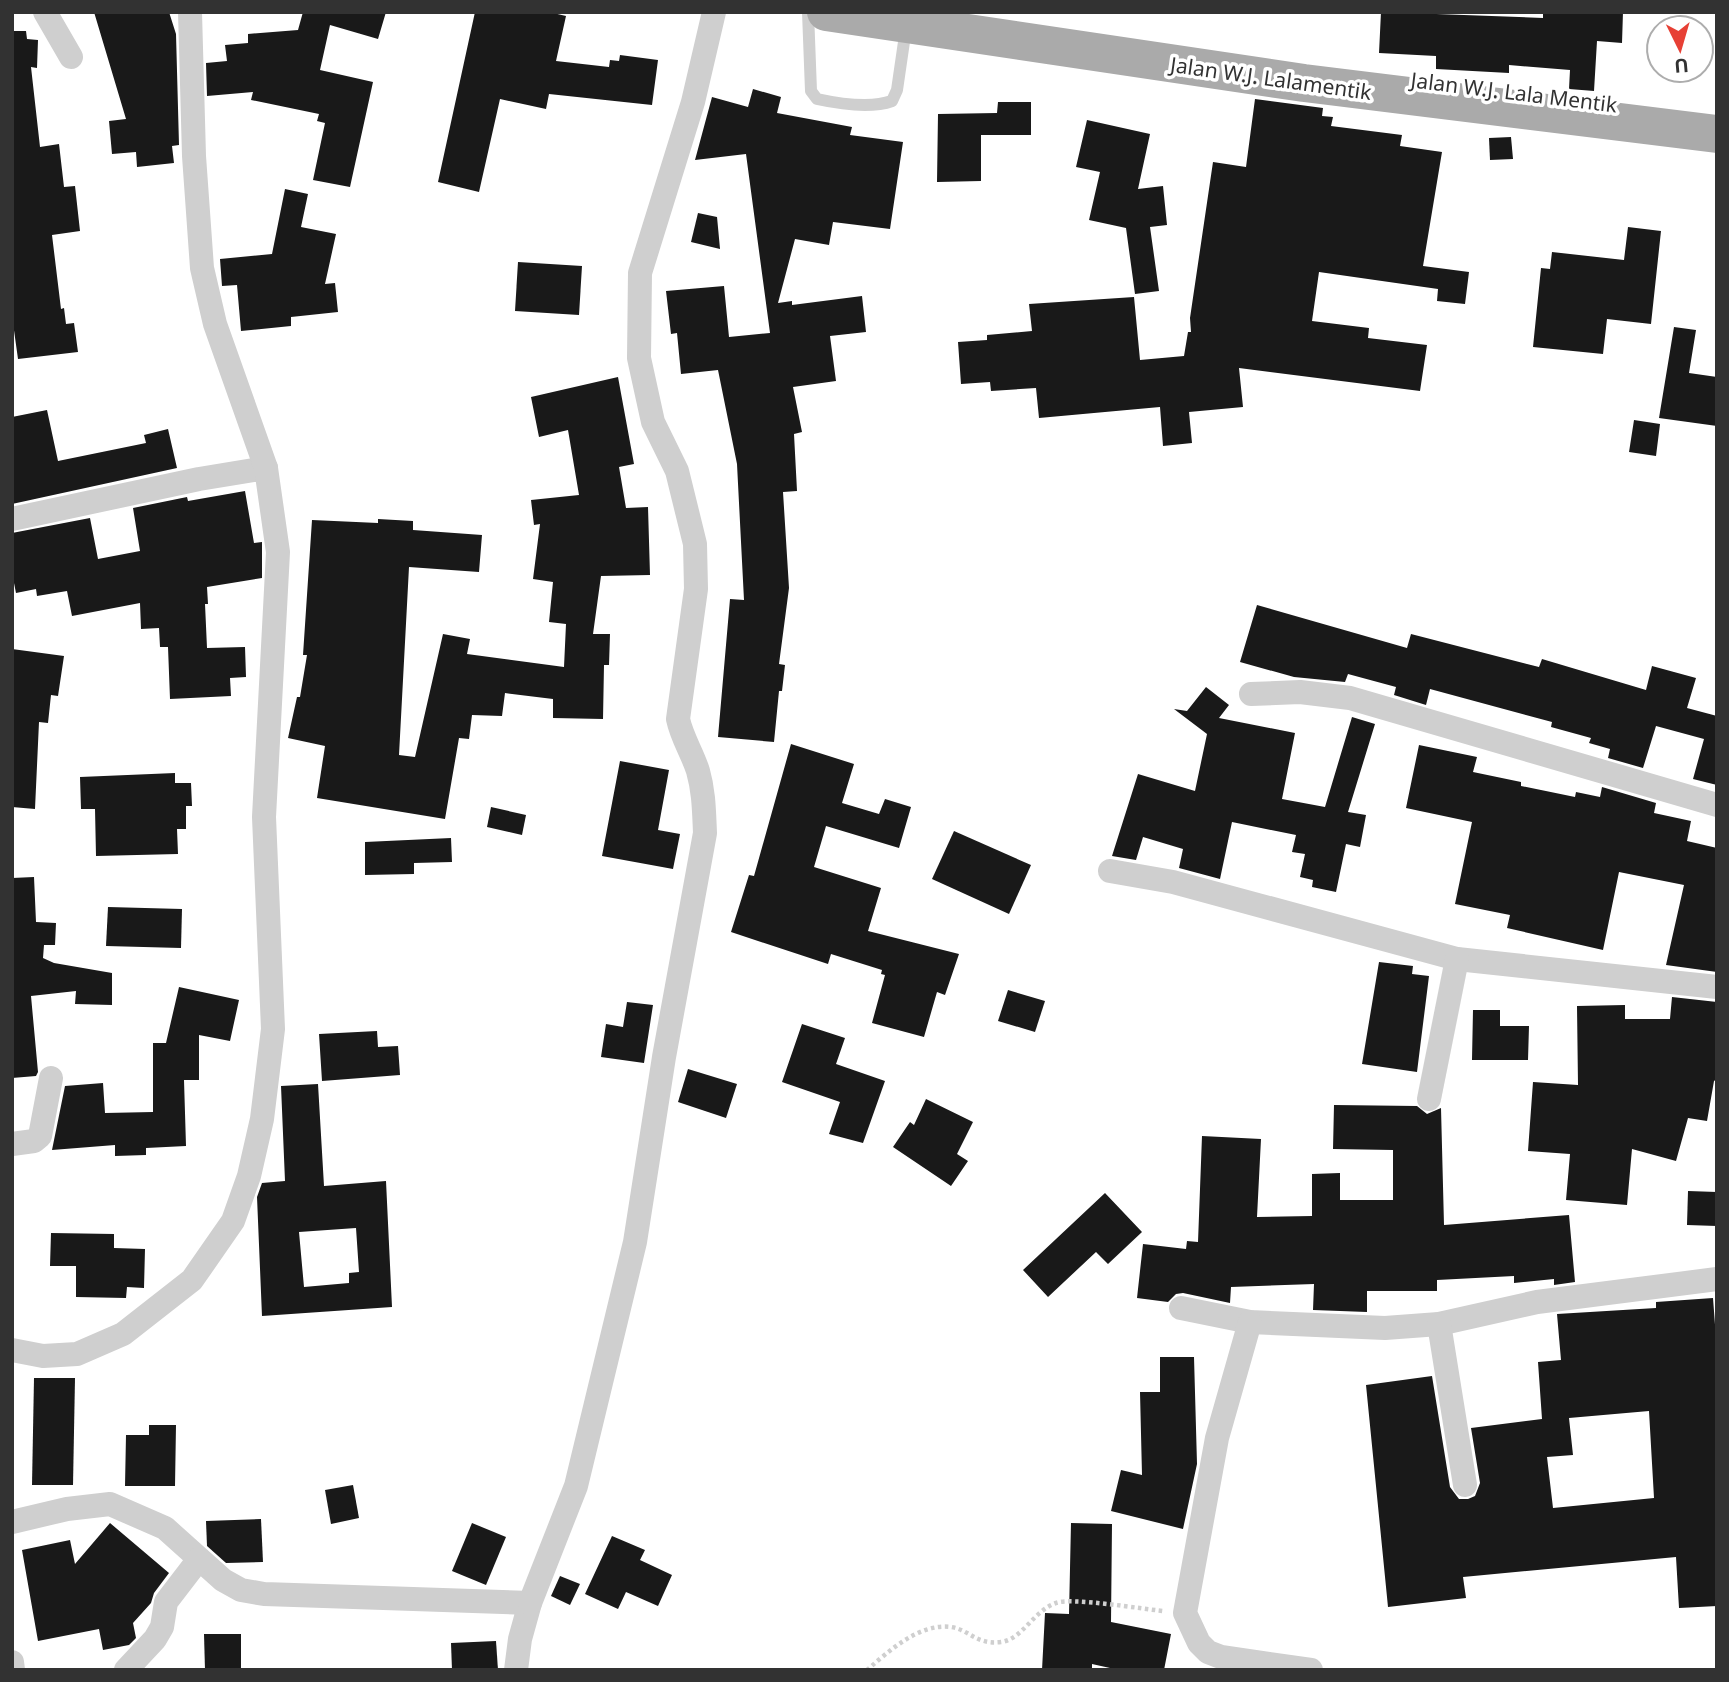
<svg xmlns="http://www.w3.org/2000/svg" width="1729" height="1682" font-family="'Noto Sans',sans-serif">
<rect width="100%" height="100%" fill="#fff"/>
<!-- building -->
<g fill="#191919" fill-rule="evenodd">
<path d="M94,12H169L176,34L179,145L172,146L174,163L137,167L136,152L112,154L109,121L126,119Z"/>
<path d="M303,12H386L378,39L330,25L320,70L373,82L350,187L313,180L325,123L317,121L319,114L251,100L253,92L207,96L206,63L227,61L225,45L248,43V34L298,30Z"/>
<path d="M475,12H549L566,16L556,61L609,67L610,60L619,61L620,55L658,60L652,105L549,94L546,109L500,99L479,192L438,182Z"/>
<path d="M1381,12L1543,18V12H1623L1622,43L1597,41L1594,91L1569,89L1570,70L1509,65V73L1436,69V56L1379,53Z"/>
<path d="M12,31H26L27,39L38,40L37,68L31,67L40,147L59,144L64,187L75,186L80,231L52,235L61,309L64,308L66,324L74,323L78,352L18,359L12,316Z"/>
<path d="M753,89L781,97L777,113L852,127L850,135L903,142L890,229L833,222L829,245L795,239L778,303L792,301V305L862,296L866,332L830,336L836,381L793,387L802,432L794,434L797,491L783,492L789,588L779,664L785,665L782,691H779L774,742L718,737L730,599L744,600L737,464L718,370L681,374L677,333L671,334L666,291L724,286L729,337L770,333L746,154L695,160L712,97L748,107Z"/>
<path d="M1255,99L1323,108L1322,116L1333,117L1331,126L1402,135L1400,146L1442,152L1423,266L1469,272L1465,304L1437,301L1438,289L1319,272L1312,321L1369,328L1368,338L1427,345L1420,391L1239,368L1243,407L1189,412L1192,443L1163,446L1160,407L1039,418L1036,388L991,391L990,382L961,384L958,342L987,340V335L1032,331L1029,304L1134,297L1140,360L1184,356L1188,332H1191L1190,318L1213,162L1246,167Z"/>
<path d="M998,102H1031V135H981V181L937,182L938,114L997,113Z"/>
<path d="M1087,120L1150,134L1138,189L1163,186L1167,225L1150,227L1159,291L1135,294L1126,228L1089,220L1100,172L1076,167Z"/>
<path d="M1511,137L1513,159L1490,160L1489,138Z"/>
<path d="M285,189L308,194L301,227L336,234L325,284L335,283L338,312L291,317V326L241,331L237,285L222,286L220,259L272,254Z"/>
<path d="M698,213L717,217L720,249L691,242Z"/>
<path d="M1628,227L1661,231L1651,324L1607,319L1603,354L1533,347L1541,268L1550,269L1552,252L1624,260Z"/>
<path d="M518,262L582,266L579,315L515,311Z"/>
<path d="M1674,327L1696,330L1689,373L1717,377V426L1659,418Z"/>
<path d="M618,377L634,464L619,467L626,508L648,507L650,575L601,576L593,634H610L609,665H604L603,719L553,718V699L505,693L502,716L472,715L469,739L459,738L445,819L317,798L325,746L288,738L297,697H300L307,655H303L312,520L378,523V519L413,521V530L482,535L479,572L409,567L399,755L415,757L443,634L470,639L467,654L564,667L566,624L549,622L553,582L533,579L540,524L534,525L531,500L579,495L568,430L539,437L531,397Z"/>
<path d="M47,410L58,461L146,443L144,435L168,429L177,468L12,504V417Z"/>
<path d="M1634,420L1660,424L1656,456L1629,452Z"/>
<path d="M245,491L254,543L262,542V578L207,587L208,604H205L207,648L245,647L246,677L230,678L231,696L170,699L168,647H160L159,628L141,629L140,603L72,616L67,591L37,596L36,589L16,593L12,573V533L90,518L98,559L140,551L133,508L187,497L188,501Z"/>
<path d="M1257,605L1407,648L1411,634L1539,667L1542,659L1646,690L1652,666L1696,678L1687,708L1717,716V785L1693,779L1704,739L1656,726L1643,768L1608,758L1610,749L1589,743L1591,738L1551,727L1552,722L1430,689L1426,705L1394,695L1396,687L1348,674L1345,682L1294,677L1240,662Z"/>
<path d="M12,649L64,656L58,696L51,695L48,723L39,722L35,809L12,807Z"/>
<path d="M1206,687L1229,705L1219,718L1295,733L1282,799L1325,807L1352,717L1375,724L1348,812L1366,815L1360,847L1346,844L1336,892L1312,887L1313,880L1300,877L1305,854L1292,852L1296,835L1232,822L1220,879L1179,868L1183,849L1143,837L1136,860L1112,856L1138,774L1195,791L1207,734L1174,709L1187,711Z"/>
<path d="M791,744L854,764L842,803L879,814L885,799L911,807L899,848L826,826L814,867L881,888L868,931L959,954L945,995L937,992L924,1037L872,1023L885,975L881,974L882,970L831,954L828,964L731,932L749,875L754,876Z"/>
<path d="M1419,745L1477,757L1473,772L1521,782V786L1575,797L1576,792L1600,797L1602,787L1656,803L1654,813L1691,821L1687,841L1717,848V972L1666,965L1684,885L1619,872L1603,950L1507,928L1510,915L1455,904L1472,822L1406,808Z"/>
<path d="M620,761L669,770L658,830L680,834L673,869L602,856Z"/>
<path d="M175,773V783H191L192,806H186V829H177L178,854L96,856L95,809H81L80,777Z"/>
<path d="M491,807L526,815L522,835L487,827Z"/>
<path d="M954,831L1031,865L1009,914L932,879Z"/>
<path d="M451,838L452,862L414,863V874L365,875V842Z"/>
<path d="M34,877L36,922L56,923L55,945H44L43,958L54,963L112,973V1005L75,1004L76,991L31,996L38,1072L36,1076L12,1078V878Z"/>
<path d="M108,907L182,909L181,948L106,946Z"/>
<path d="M1379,962L1413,966L1412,974L1429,976L1417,1072L1362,1064Z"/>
<path d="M179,987L239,1000L230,1041L199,1035V1080H184L186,1146L146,1148V1155L115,1156V1145L52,1150L65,1086L103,1083L105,1113L153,1112V1043H166Z"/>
<path d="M1008,990L1045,1001L1035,1032L998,1021Z"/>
<path d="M1672,997L1717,1002V1079L1714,1081L1707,1121L1688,1118L1676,1161L1632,1149L1627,1205L1566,1200L1570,1154L1528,1151L1533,1082L1578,1085L1577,1006L1625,1005V1019H1670Z"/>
<path d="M627,1002L653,1005L644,1063L601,1057L606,1024L623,1027Z"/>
<path d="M1473,1010H1500V1026H1529L1528,1060H1472Z"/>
<path d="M802,1024L845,1038L836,1064L885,1081L863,1143L829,1134L840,1102L782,1082Z"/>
<path d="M377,1031L378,1047L398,1046L400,1075L322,1081L319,1034Z"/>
<path d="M688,1069L737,1084L726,1118L678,1102Z"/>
<path d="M318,1084L324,1186L386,1181L392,1307L262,1316L257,1197L262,1183L285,1181L281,1086ZM356,1228L359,1272L349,1273V1283L304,1287L299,1232Z"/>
<path d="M926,1099L973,1122L957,1154L968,1161L951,1186L893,1147L910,1122L914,1125Z"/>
<path d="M1334,1105L1417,1106L1427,1114L1441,1108L1444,1225L1569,1215L1575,1282L1554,1285V1279L1514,1283V1276L1437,1280V1291H1367V1312L1313,1310L1314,1284L1231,1287L1230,1303L1183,1293L1176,1294L1168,1302L1137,1298L1143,1244L1186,1249L1187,1241L1198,1242L1202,1136L1261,1139L1257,1217L1312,1216V1174L1340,1173V1200H1393V1150L1333,1149Z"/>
<path d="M1688,1191L1717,1192V1226L1687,1225Z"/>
<path d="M1105,1193L1142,1232L1108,1264L1096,1252L1048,1297L1023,1270Z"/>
<path d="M51,1233L114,1234V1248L145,1249L144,1288L127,1287L126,1298L76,1297V1266H50Z"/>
<path d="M1713,1298L1717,1351V1606L1679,1608L1676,1557L1463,1577L1466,1598L1388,1607L1366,1385L1432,1376L1450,1487L1459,1499H1468L1475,1496L1480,1483L1471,1428L1542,1419L1538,1362L1561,1360L1557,1314L1656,1308V1302ZM1649,1411L1654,1498L1553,1508L1547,1457L1573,1455L1569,1418Z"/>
<path d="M1160,1357H1194L1197,1464L1183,1529L1111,1511L1121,1470L1142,1475L1140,1392H1160Z"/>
<path d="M34,1378H75L73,1485H32Z"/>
<path d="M149,1425H176L175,1486H125L126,1435H149Z"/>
<path d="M353,1485L359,1518L331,1524L325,1490Z"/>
<path d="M261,1519L263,1562L226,1563L207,1546L206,1521Z"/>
<path d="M110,1523L169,1573L154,1593L151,1603L133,1623L136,1638L129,1645L103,1650L99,1629L38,1641L22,1550L70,1540L75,1564Z"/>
<path d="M472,1523L506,1537L486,1585L452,1571Z"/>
<path d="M1071,1523L1112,1524L1111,1622L1171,1634L1164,1670H1119L1092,1664V1670H1042L1045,1613L1069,1614Z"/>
<path d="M612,1536L645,1550L640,1560L672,1575L658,1606L626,1592L618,1609L585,1594Z"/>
<path d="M560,1576L580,1584L570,1605L551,1596Z"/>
<path d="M204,1634H241V1670H205Z"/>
<path d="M496,1641L498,1670H452L451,1643Z"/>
</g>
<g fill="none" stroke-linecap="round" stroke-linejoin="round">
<!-- path -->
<path stroke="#cfcfcf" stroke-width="4.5" stroke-dasharray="3.5 3.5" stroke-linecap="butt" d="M867,1670C889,1651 919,1623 951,1627C970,1630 976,1645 1001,1642C1023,1639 1033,1611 1056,1603C1070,1597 1143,1609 1163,1611"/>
<!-- lane -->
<path stroke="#cfcfcf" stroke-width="12" d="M808,12L811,91L817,99C840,104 870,109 892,101L897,90L906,28"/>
<!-- street -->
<g stroke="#cfcfcf" stroke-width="24">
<path d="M45,12L71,57"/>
<path d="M12,519L199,479L266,468"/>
<path d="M1251,694L1300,692L1350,698L1717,805"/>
<path d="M1110,871L1173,882L1457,959L1717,987"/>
<path d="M1429,1099L1457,959"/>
<path d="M12,1144L34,1141L40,1136L51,1078"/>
<path d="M1181,1308L1250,1322L1385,1328L1439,1324L1537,1302L1717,1279"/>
<path d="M1250,1322L1217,1438L1185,1613L1199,1643L1208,1652L1221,1657L1311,1670"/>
<path d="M1439,1324L1465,1485"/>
<path d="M12,1350L43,1356L77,1354L123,1334L192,1280L233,1221L249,1176L262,1119L273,1029L264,817L278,552L266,468L215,324L202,268L194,156L190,12"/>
<path d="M12,1522L67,1509L110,1504L165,1528L223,1580L241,1590L264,1594L530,1603L520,1639L516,1670"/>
<path d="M530,1603L576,1486L635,1242L664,1057L705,833C704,812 704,792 698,771C692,752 682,738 678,719L696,589L695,544L677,471L653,422L639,358L640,273L693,102L714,12"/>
<path d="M12,1662L13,1670"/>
<path d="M126,1670L155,1639L162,1627L166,1602L199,1559"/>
</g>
<!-- primary -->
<path stroke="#aaa" stroke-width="38" d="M826,12L1304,83L1717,134"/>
</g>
<g text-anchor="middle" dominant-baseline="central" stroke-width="7" stroke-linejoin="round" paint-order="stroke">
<!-- street labels -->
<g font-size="21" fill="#323232" stroke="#fff">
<text transform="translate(1271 78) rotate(8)">Jalan W.J. Lalamentik</text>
<text transform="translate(1514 92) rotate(7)">Jalan W.J. Lala Mentik</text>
</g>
</g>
<!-- border -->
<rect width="1729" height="1682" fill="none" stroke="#323232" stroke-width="28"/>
<!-- north arrow -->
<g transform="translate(1680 49) rotate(175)"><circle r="33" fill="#ffffff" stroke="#adadad" stroke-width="2"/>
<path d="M0-5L12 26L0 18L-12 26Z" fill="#e74035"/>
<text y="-10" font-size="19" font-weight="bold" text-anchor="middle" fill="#323232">U</text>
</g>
</svg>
